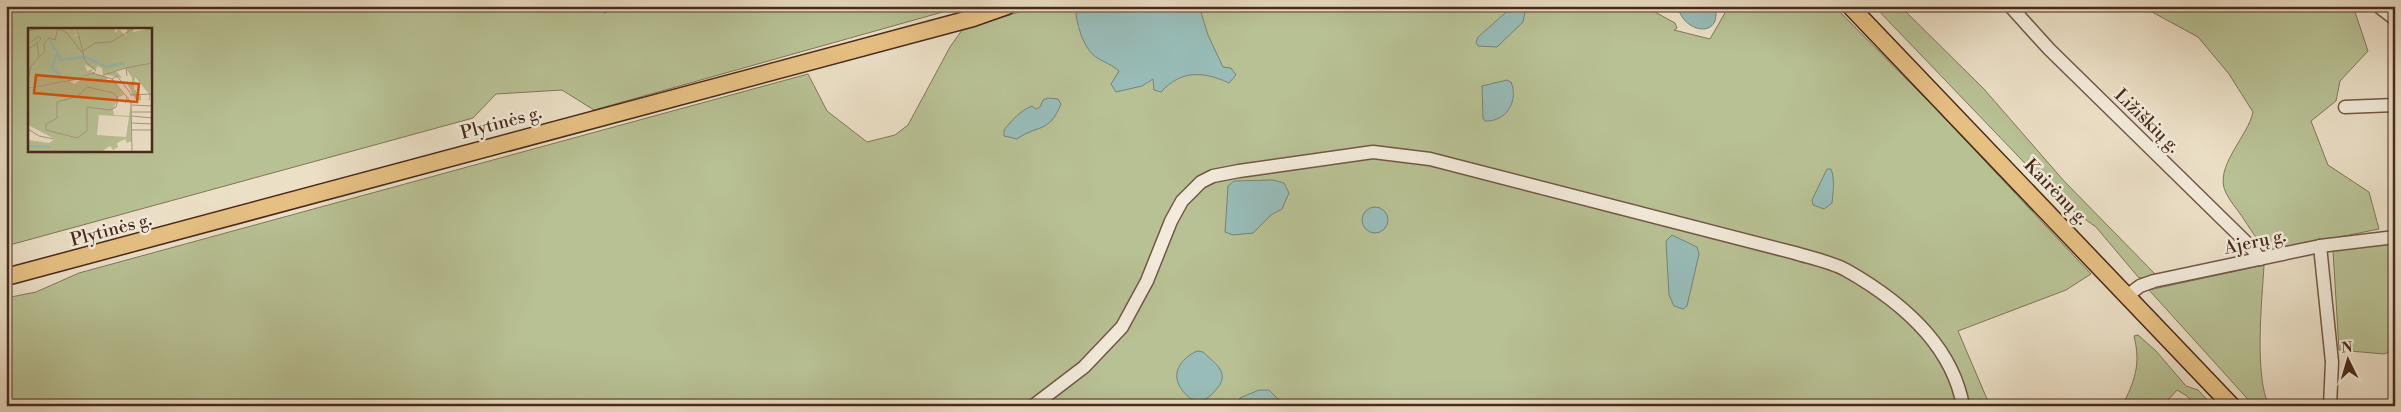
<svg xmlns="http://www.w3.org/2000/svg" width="2401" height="412" font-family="'Libre Bodoni',serif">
<rect width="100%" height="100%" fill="#ebdfc6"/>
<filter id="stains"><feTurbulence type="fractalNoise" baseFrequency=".004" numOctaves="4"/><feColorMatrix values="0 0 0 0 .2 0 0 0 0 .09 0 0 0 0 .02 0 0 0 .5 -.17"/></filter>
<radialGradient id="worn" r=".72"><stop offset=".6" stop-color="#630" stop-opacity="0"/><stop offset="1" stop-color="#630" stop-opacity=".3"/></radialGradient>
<!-- green -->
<g fill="#b8c194" stroke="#807657" fill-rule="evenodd">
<path d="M6,6H964L594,110L562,90L496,94L473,118L6,246ZM29,29H150V150H29Z"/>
<path d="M1038,6H1644L1675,23L1677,28L1674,30L1710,39L1729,6H1834L1935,108L2091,274L2066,290L1958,331L1990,406H6V298L36,292L79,273L808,74L827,111L867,142L895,135L908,125L950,47L962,30Z"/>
<path d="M1874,6H1900L1984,89L2064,181L2157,276L2139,278L2096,227L2065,205Z"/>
<path d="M2141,6H2353L2368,51L2340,81L2336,101L2311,121L2328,165L2369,192L2379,229L2270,251C2257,242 2250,228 2241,215C2236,208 2230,201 2226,193C2213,167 2248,137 2253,112L2229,74L2198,37Z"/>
<path d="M2395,244V350L2384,354L2339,350L2333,250Z"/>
<path d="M2264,265C2262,301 2254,375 2269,406H2254L2149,290Z"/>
<path d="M2138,335L2156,351L2186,386L2198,390L2213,406H2196L2187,396L2177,390L2168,400V406H2122C2135,381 2141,364 2134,336Z"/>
</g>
<!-- water -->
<g fill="#98bcb8" stroke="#788279">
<path d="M1083,6H1199L1208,35L1223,67L1231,68L1236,75L1229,83C1203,71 1181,70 1161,92L1154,90L1153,79L1142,86L1116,92L1111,84L1119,71C1112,65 1106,63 1099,59C1085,52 1078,29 1076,14Z"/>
<path d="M1678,6H1715C1723,40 1682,33 1678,6Z"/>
<path d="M1512,7L1521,8L1525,12L1523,22L1497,47L1478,46L1476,42L1478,37Z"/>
<path d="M1507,80L1511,82C1519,101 1506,122 1485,121L1483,118L1482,86Z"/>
<path d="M1048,98L1058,99L1061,104C1049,134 1038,124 1017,139L1004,136V130C1011,121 1021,110 1032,106L1036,109L1040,107L1043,100Z"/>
<path d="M1827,169H1831C1835,179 1833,192 1832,203L1824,209L1813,205L1812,200Z"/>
<path d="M1273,180L1284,183L1289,193L1282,209L1271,215L1253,233L1233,235L1225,232L1228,186L1234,181Z"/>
<circle cx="1375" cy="220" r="13"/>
<path d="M1672,235L1697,247L1699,254L1687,306L1683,309L1674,306L1669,295L1666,241Z"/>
<path d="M1197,351L1203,352C1217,365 1232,374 1214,392C1209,397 1205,401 1198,401C1192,401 1186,395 1182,390C1170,374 1180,359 1197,351Z"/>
<path d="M1259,390H1269L1285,406H1237L1240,398Z"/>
</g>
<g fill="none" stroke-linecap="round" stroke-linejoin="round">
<!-- stream -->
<path stroke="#788279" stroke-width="3" d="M599,6L605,12"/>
<!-- minor casing -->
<g stroke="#725745" stroke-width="15">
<g id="minor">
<path d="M2010,6L2049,49L2250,246L2260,259"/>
<path d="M2378,6L2395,19"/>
<path d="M2345,107L2395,105"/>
<path d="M2320,246L2332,362L2330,406"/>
<path d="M2127,296L2140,286L2154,281L2320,246L2395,237"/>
<path d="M1033,406L1084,367L1122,327L1147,281L1171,221L1182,201L1201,182L1213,176L1239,171L1373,152L1430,159L1795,253C1811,258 1831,262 1846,270C1899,300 1952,344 1963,406"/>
</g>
</g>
<!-- major casing -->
<g stroke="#492a1a" stroke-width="19">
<g id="major">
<path d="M1850,6L2232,406"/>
<path d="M6,277L973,18L1007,6"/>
</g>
</g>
<!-- minor -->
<use href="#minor" stroke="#f2eada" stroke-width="12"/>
<!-- major -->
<use href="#major" stroke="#e6c083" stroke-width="16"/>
</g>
<g text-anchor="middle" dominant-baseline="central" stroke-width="5" stroke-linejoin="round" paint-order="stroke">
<!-- street labels -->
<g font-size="18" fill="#492a1a" stroke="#f2eada">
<text transform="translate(2147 121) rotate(44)">Ližiškių g.</text>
<text transform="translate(501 123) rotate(-15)">Plytinės g.</text>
<text transform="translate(2056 192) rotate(46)">Kairėnų g.</text>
<text transform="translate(111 230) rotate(-15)">Plytinės g.</text>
<text transform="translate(2255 242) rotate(-12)">Ajerų g.</text>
</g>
</g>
<!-- overview -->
<g transform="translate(28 28)">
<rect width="124" height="124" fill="#ebdfc6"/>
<path d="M0,0H48L50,6L44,9L51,7L50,0H87V5L91,1L98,8L99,0H106L105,4L124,0L122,72H118L121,71V66L107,49L106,61L113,68V73L107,71L99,55H104V50L98,40L82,44H89L94,50L75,46L74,40L69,38L68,42L57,37L59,43L65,41L63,45L78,48L80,55L85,52L96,67L91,69L85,81L86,87L101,88L103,75L100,72L97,76L98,69L103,74L104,113L99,115L97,111L89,115L90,119L85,122L82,118L73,124H0V112L21,115L27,111L0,97V60L42,53L46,56L63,45L50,51L0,59ZM71,87L101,89L98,109L69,107Z" fill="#b8c194" fill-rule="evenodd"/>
<path fill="none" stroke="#98bcb8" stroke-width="2.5" d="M22,12L33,32L55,29M28,27L24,39L34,50M57,29L71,35M73,36L78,39L96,35M0,118L22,119"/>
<path fill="none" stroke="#aa9781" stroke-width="1" d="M30,0L39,5L56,27M49,0L57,33L68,43M0,3L15,0M3,14L11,8L13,11L9,15M0,21L9,15L11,29M55,23L67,15L83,14L106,0M98,40L124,35M64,45L84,51L103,74L104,124M75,47L98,40L99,48M0,51L3,38L17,23L16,16L21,10L27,12L30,0M84,51L89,48L104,67M59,59L86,65L90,71L88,79L82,82L59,79V103L49,110L18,102V96L29,90V74L50,68ZM0,60L50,51L67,44M102,67L124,66M104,77L124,78M104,84H124M104,88L124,90M104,95L124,96M0,101L11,108L26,111M103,102H124"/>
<path fill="#d8540d" fill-opacity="0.15" stroke="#d8540d" stroke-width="2.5" d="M8,47L111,56L109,74L6,65Z"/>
<rect width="124" height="124" fill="none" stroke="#492a1a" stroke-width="2.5"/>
</g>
<!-- margin -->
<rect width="2401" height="412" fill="none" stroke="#ebdfc6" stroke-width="25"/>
<rect x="8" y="8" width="2386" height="397" fill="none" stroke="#492a1a" stroke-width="2.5"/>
<rect x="12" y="12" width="2376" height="387" fill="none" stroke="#492a1a"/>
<!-- north arrow -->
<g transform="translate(2348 360) rotate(355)" stroke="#f2eada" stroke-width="4" paint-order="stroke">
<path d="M0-4L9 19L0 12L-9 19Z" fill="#492a1a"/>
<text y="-8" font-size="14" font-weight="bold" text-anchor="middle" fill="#492a1a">N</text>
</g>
<rect width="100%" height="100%" filter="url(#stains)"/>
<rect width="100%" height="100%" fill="url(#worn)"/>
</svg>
